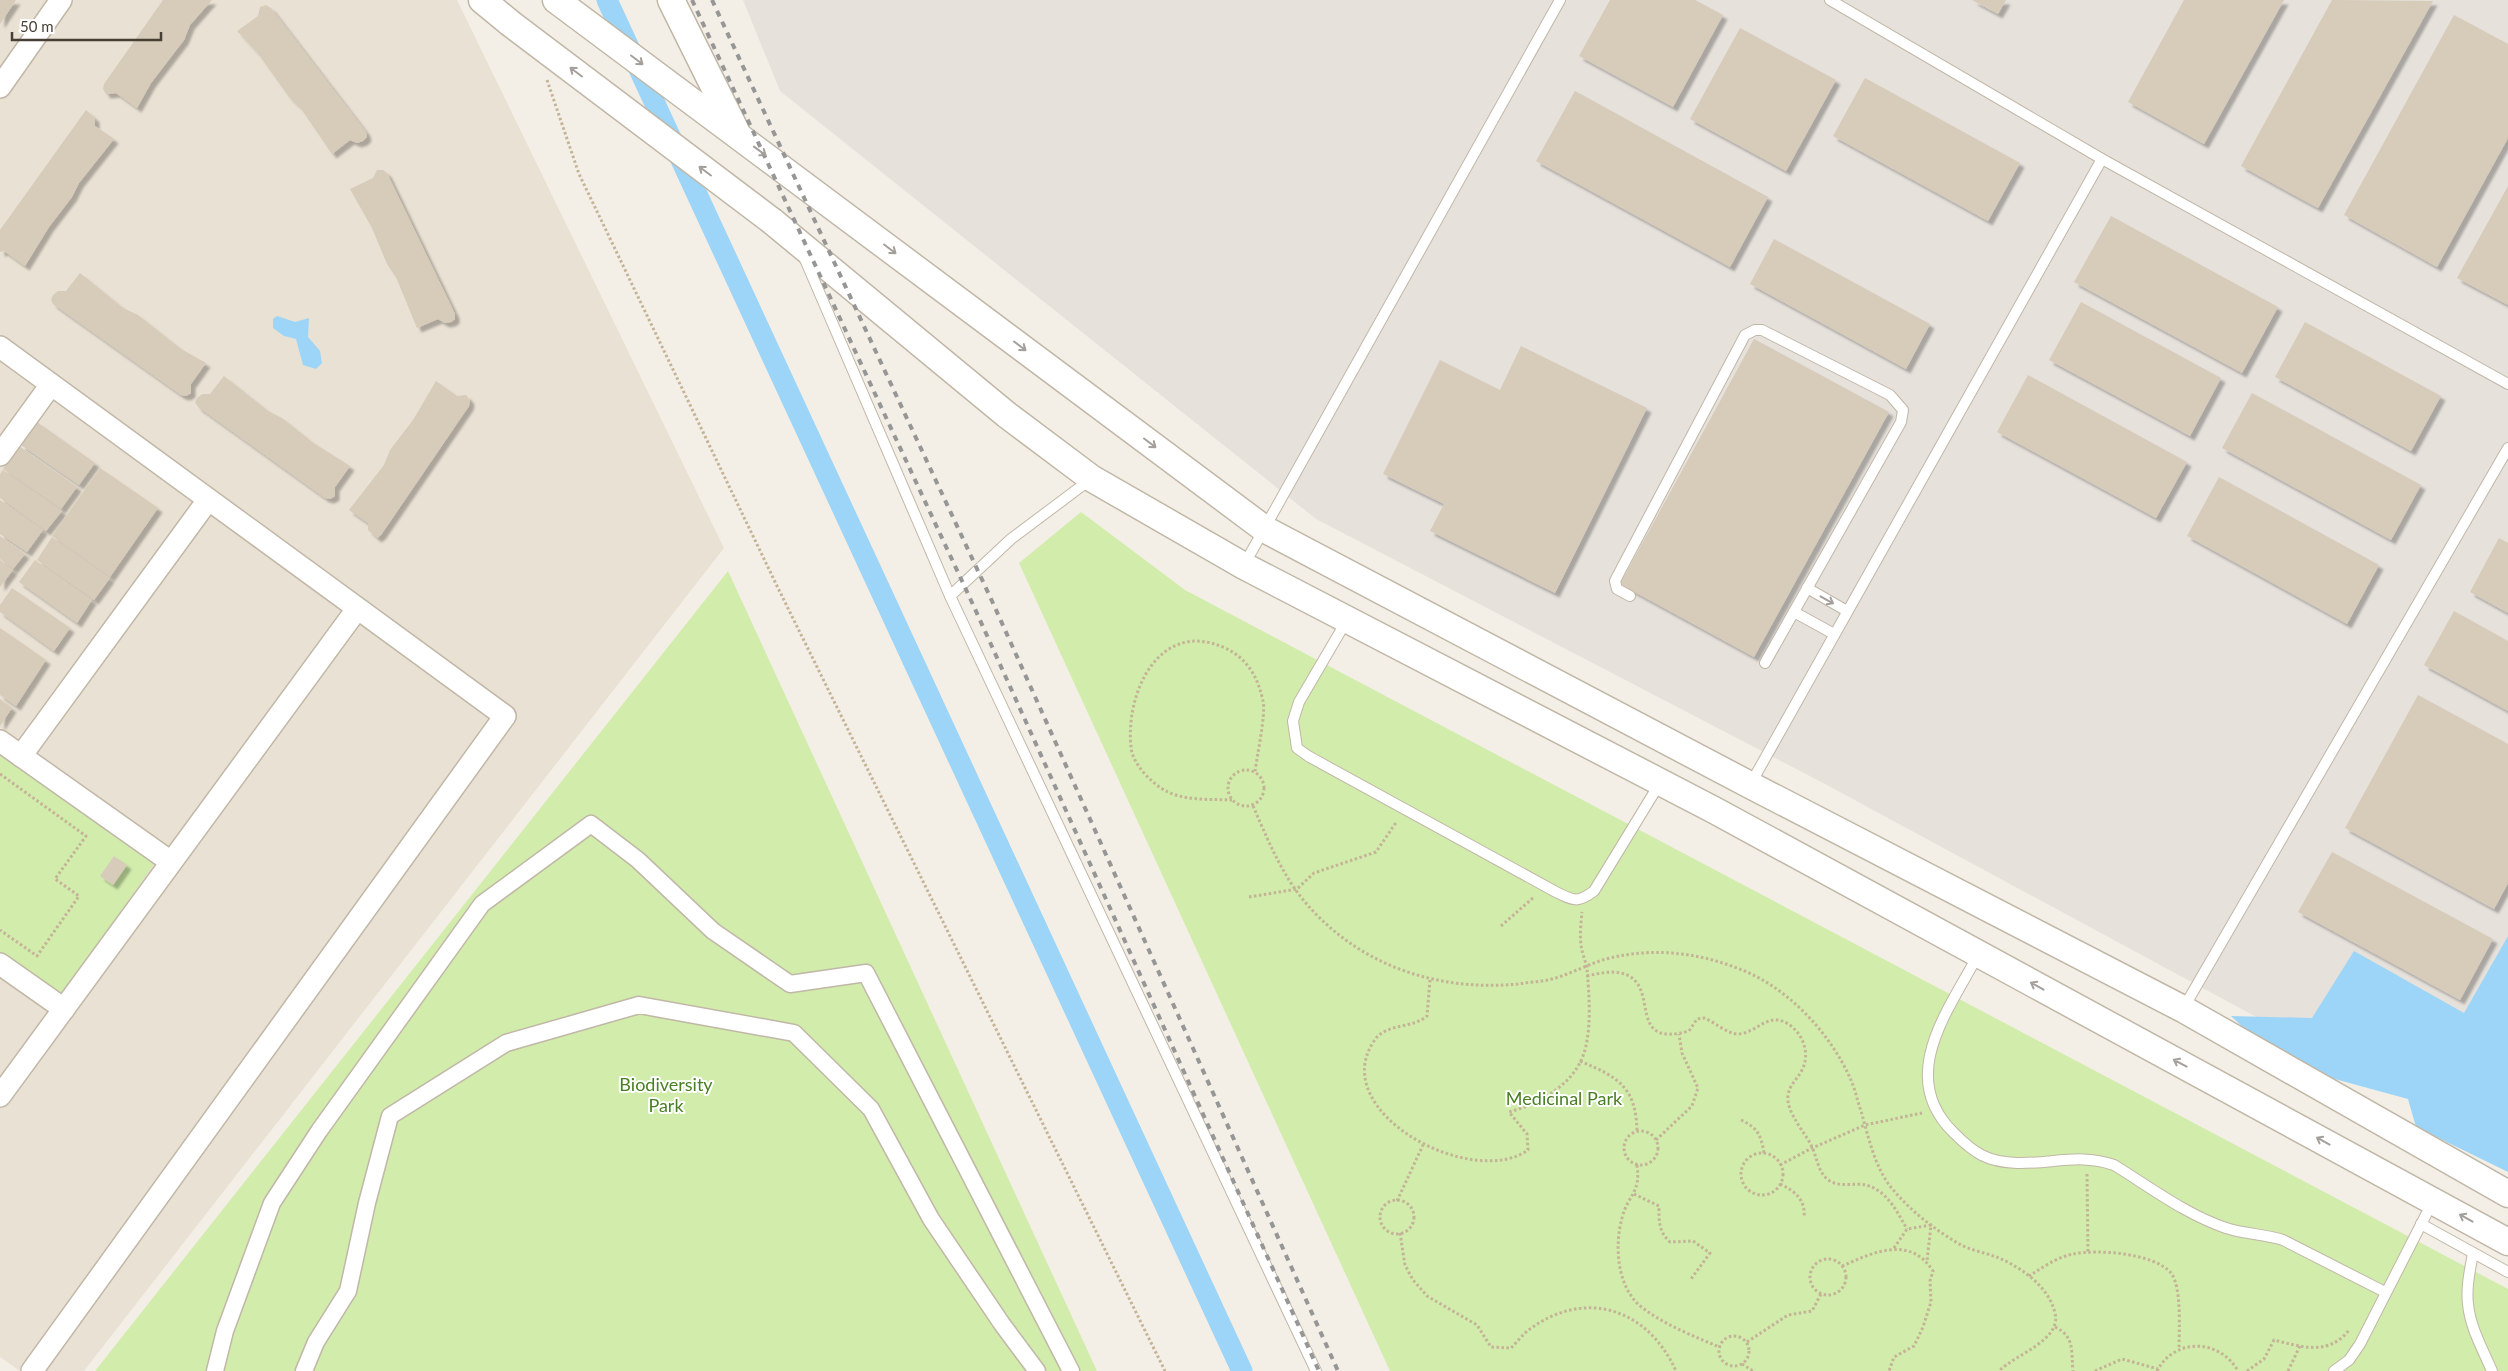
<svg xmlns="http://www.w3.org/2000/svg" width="2508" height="1371" font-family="Lato,sans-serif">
<defs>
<filter id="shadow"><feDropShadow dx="4.5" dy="4.5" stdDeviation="1" flood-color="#0004"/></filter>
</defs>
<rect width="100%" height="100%" fill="#f4efe6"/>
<!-- residential -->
<path fill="#e9e1d3" d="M0,0H457L724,548L84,1371H20L0,1357Z"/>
<!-- industrial -->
<path fill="#e6e1db" d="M743,0H2508V1153L1825,784L1316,519L780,91Z"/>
<!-- green -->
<g fill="#d1ecab">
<path d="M1081,512L1185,590L2508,1289V1371H1390L1019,563Z"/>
<path d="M728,571L1097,1371H95Z"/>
<path d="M0,751L156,861L62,995L0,952Z"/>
</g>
<!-- water -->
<g fill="#9cd5f7">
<path d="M277,316L295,322L309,318L308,337L320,351L322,363L316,369L303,365L296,339L284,336L273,328V319Z"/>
<path d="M2508,936V1172L2416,1127L2408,1099L2283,1065L2231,1016L2312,1018L2354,951L2464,1013Z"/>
</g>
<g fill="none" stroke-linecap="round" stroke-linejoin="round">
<!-- canal -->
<path stroke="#9cd5f7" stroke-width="21" d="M607,0C815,459 1031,914 1242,1371"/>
</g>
<!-- building -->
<g fill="#d7cbba" filter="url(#shadow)">
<path d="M0,0H16L0,24Z"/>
<path d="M163,0H212L190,25L184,40L151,83L137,108L116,93L106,94L103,89L104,84Z"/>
<path d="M1610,0H1695L1723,15L1673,107L1579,56Z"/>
<path d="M1972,0H2006L1998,14Z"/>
<path d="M2184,0H2284L2204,144L2128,102Z"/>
<path d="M2332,0L2433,1L2318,208L2241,166Z"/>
<path d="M266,5L271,8L366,132L367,137L363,141L357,143L350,140L332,154L300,107L289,97L257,52L237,31L258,16L260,7Z"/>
<path d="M2454,15L2508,44V138L2437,267L2344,215Z"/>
<path d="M1740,28L1836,80L1786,171L1690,119Z"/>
<path d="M1865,78L2020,163L1988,221L1833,136Z"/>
<path d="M1575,91L1768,197L1730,267L1536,161Z"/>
<path d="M86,110L95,118V126L114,139L79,183L72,197L49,227L25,266L4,251L0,252V230Z"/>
<path d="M377,170H383L387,173L455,314V319L451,322L445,323L438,319L417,328L396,277L387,264L372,228L350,189L373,178Z"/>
<path d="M2508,186V305L2457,278Z"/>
<path d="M2111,216L2278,307L2242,373L2074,282Z"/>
<path d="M1774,239L1930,324L1906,369L1750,284Z"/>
<path d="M80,273L123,308L138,315L181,349L206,363L191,384V393L186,396L181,395L53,304L51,300L53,295L58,291H66Z"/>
<path d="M2081,302L2221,378L2190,436L2049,360Z"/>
<path d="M2305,322L2441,396L2411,451L2275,377Z"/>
<path d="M1754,339L1889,412L1754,657L1620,584Z"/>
<path d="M1521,346L1647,408L1555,593L1430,531L1444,504L1383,474L1440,360L1500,390Z"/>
<path d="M2028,375L2187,462L2156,518L1997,432Z"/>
<path d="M224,376L268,411L282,418L312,442L350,466L335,487V496L330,499L325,498L198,407L195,402L198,397L203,394H210Z"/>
<path d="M436,381L457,396L466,395L470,400L469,406L381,535L377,538L368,530V523L349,510L384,465L390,450L413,420Z"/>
<path d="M2252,393L2421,485L2391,540L2222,448Z"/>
<path d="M37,422L95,463L79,485L21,445Z"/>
<path d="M19,446L77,487L61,509L3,469Z"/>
<path d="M100,468L158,508L110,577L52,536Z"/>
<path d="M3,470L62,511L46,531L0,498V474Z"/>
<path d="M2219,477L2379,565L2347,624L2187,536Z"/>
<path d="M0,500L43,530L27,552L0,534Z"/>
<path d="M0,536L25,554L13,569L0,559Z"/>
<path d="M52,537L110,578L94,600L37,560Z"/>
<path d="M2499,538L2508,543V613L2470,592Z"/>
<path d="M0,560L13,570L0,587Z"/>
<path d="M35,560L92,600L77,623L19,582Z"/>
<path d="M12,588L70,628L54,651L0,612V605Z"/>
<path d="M2454,611L2508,641V711L2424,665Z"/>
<path d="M0,628L46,660L16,706L0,695Z"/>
<path d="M2418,695L2508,744V883L2494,909L2345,828Z"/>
<path d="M0,699L12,708L0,726Z"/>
<path d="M2332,852L2493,939L2460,1000L2298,912Z"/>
<path d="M114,856L127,865L113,885L100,876Z"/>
</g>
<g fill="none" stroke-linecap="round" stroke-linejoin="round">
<!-- service casing -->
<g stroke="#c1b7a7" stroke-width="12">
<g id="service">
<path d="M1830,0L2102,159L2508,384"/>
<path d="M804,257L950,596"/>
<path d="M1091,479L1011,539L950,596L1316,1371"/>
<path d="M1244,565L1560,0"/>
<path d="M1807,588L1847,611"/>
<path d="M1630,596L1617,589L1615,581L1618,575L1745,335L1755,330H1762L1890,395L1903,410L1901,422L1765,663"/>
<path d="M1794,612L1834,634"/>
<path d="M1347,620L1299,702L1293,721L1297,748L1308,756L1556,892C1574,901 1578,903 1594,891L1660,783"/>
<path d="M1750,785L2102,159"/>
<path d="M1978,955C1948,1011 1896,1077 1954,1133C1974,1153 1987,1162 2017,1163C2051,1164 2081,1153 2114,1165C2150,1187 2185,1214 2226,1228C2244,1234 2264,1234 2283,1240L2385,1292"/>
<path d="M2183,1009L2508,448"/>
<path d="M2421,1224L2508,1272"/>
<path d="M2473,1253C2470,1270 2466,1287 2468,1304C2470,1327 2483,1350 2492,1371"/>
<path d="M2334,1371L2349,1360L2360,1344L2433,1201"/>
</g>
</g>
<!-- pedestrian casing -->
<g stroke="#c1b7a7" stroke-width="19">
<g id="pedestrian">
<path d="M215,1371L225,1331L272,1203L319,1131L482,904L591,824L638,860L713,931L790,984L866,973L1071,1371"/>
<path d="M304,1371L316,1342L348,1291L367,1203L390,1116L506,1043L639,1005L794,1033L871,1109L931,1219L1002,1324L1037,1371"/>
</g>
</g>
<!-- minor casing -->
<g stroke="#c1b7a7" stroke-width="24">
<g id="minor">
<path d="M0,87L61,0"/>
<path d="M0,347L505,716L32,1371"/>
<path d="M0,455L50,386"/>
<path d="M0,741L171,862"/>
<path d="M21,756L208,500"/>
<path d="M0,964L64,1009"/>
<path d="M0,1096L357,609"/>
</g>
</g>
<!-- tertiary casing -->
<g stroke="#c1b7a7" stroke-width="29">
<g id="tertiary">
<path d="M482,0L510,23"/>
<path d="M556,0L1266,530L1750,785L2183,1009L2508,1194"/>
<path d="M671,0L736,131"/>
<path d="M772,221L1007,415L1091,478L1244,566L1714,810L2508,1242"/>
</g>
</g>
<!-- path -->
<g stroke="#c4b397" stroke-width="3" stroke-dasharray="2.5 2.5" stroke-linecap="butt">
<path d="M547,80L579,174L777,586L1165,1371"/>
<circle cx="1246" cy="788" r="18"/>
<path d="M0,774L86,836L55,879L79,896L37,956L0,930"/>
<path d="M1232,800C1211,799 1187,801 1168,792C1153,785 1132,764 1131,747C1125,692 1160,618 1225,648C1247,658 1258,677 1263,701C1266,715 1257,755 1255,772"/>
<path d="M1253,806C1267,838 1282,875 1305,902C1358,965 1437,992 1518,984C1529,982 1541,982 1552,979C1571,974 1588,964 1606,959C1652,947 1698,952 1742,970C1788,988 1830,1033 1850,1078C1855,1088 1857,1100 1861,1111C1868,1135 1874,1165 1890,1186C1909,1210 1935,1230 1961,1245C1973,1251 1987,1253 1999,1258C2022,1268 2049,1287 2055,1313C2062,1340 2016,1354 1999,1371"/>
<path d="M1249,897L1297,889L1314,873L1376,852L1397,821"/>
<path d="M1501,926L1534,897"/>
<path d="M1587,976C1600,973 1616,969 1629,976C1658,992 1628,1048 1689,1031L1697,1019L1704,1018C1715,1022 1727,1034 1738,1034C1758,1033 1769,1009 1791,1026C1804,1036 1810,1055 1802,1070C1797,1080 1789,1085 1788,1096C1787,1105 1792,1114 1796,1121C1801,1130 1808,1138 1812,1147C1817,1158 1818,1170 1826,1178C1837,1189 1854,1182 1866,1185C1888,1191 1897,1212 1907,1229"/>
<path d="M1430,980L1427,1016C1412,1029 1385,1023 1374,1041C1326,1112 1472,1190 1528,1150L1527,1134L1509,1112C1538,1104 1574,1085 1584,1053C1592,1028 1589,994 1587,969C1586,962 1583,956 1582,950C1579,938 1581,924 1582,912"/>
<path d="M1580,1061C1618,1077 1636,1087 1637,1131"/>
<path d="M1741,1120C1758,1128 1761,1135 1764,1153"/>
<circle cx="1641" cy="1148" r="17"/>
<path d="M1656,1140L1692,1106L1698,1088L1682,1053L1679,1034"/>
<circle cx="1762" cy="1174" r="21"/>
<path d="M1637,1165C1641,1194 1628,1194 1622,1218C1614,1247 1617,1290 1644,1309C1667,1326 1694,1336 1719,1347"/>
<path d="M1780,1165L1812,1148L1865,1125L1922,1113"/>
<path d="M2087,1174L2088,1253"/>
<path d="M1780,1184C1795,1191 1806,1200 1804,1218"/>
<path d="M1634,1194L1659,1206C1659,1220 1658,1231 1670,1242L1693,1241L1710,1253L1691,1279"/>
<circle cx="1397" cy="1217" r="17"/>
<path d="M1397,1201L1423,1145"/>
<path d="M1400,1233L1405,1265L1413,1280L1427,1296L1477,1325L1491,1347L1511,1348C1517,1342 1523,1334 1530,1329C1586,1288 1648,1309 1676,1371"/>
<path d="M1894,1248L1907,1229L1931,1225L1927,1261"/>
<circle cx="1828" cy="1277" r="18"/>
<path d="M1842,1266C1874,1252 1910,1235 1933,1271L1930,1281L1931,1302L1923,1327L1914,1346L1894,1357L1889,1371"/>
<path d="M2029,1276C2042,1268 2057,1257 2073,1254C2097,1249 2154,1253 2171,1273C2182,1287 2179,1331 2179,1349"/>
<path d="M2055,1327C2075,1336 2071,1352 2073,1371"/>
<circle cx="1734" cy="1351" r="15"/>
<path d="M1747,1342L1788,1315L1812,1311L1821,1294"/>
<path d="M1742,1364L1753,1371"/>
<path d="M2095,1371L2122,1359L2158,1369"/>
<path d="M2157,1371C2175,1337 2220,1339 2238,1371"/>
<path d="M2247,1371L2264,1359L2274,1340C2302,1347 2329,1356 2349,1330"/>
<path d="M2288,1371L2300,1346"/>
</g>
<!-- service -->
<use href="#service" stroke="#fff" stroke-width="10"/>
<!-- pedestrian -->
<use href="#pedestrian" stroke="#fff" stroke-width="16"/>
<!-- minor -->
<use href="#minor" stroke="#fff" stroke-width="21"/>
<!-- tertiary -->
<use href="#tertiary" stroke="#fff" stroke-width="26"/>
<!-- rail -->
<g stroke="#969696" stroke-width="4" stroke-dasharray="6 6" stroke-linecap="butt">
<path d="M692,0L975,609L1319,1371"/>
<path d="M712,0L992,601L1338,1371"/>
</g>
<!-- tertiary-bridge casing -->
<g stroke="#c1b7a7" stroke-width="29" stroke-linecap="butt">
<path id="tertiary-bridge" d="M510,23L772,221"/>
</g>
<!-- tertiary-bridge -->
<use href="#tertiary-bridge" stroke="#fff" stroke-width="26"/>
</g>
<!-- one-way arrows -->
<defs><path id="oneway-shaft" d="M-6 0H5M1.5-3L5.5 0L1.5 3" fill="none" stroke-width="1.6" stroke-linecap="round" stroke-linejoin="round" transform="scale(1.25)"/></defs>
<g stroke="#a49f9a">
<use href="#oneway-shaft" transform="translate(637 60) rotate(37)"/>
<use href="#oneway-shaft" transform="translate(576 72) rotate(-143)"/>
<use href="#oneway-shaft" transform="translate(760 151) rotate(36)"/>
<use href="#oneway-shaft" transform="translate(705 171) rotate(-143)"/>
<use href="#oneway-shaft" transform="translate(890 249) rotate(37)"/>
<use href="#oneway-shaft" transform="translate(1020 346) rotate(37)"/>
<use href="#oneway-shaft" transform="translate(1150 443) rotate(37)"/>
<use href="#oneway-shaft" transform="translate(1827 600) rotate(29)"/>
<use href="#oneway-shaft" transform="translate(2037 986) rotate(-151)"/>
<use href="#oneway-shaft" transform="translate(2180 1063) rotate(-152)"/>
<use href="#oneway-shaft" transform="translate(2323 1141) rotate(-151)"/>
<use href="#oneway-shaft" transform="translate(2466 1218) rotate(-151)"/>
</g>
<g text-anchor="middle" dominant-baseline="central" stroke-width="4" stroke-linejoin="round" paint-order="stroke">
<!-- park labels -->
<g font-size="18" fill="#487f22" stroke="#fff">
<text x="666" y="1084">Biodiversity<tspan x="666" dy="21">Park</tspan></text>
<text x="1564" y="1098">Medicinal Park</text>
</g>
</g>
<!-- scale -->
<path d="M12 32v8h149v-8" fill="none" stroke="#483f34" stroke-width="2.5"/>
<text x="20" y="32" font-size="15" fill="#483f34" stroke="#ffffff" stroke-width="4" paint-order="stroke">50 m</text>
</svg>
